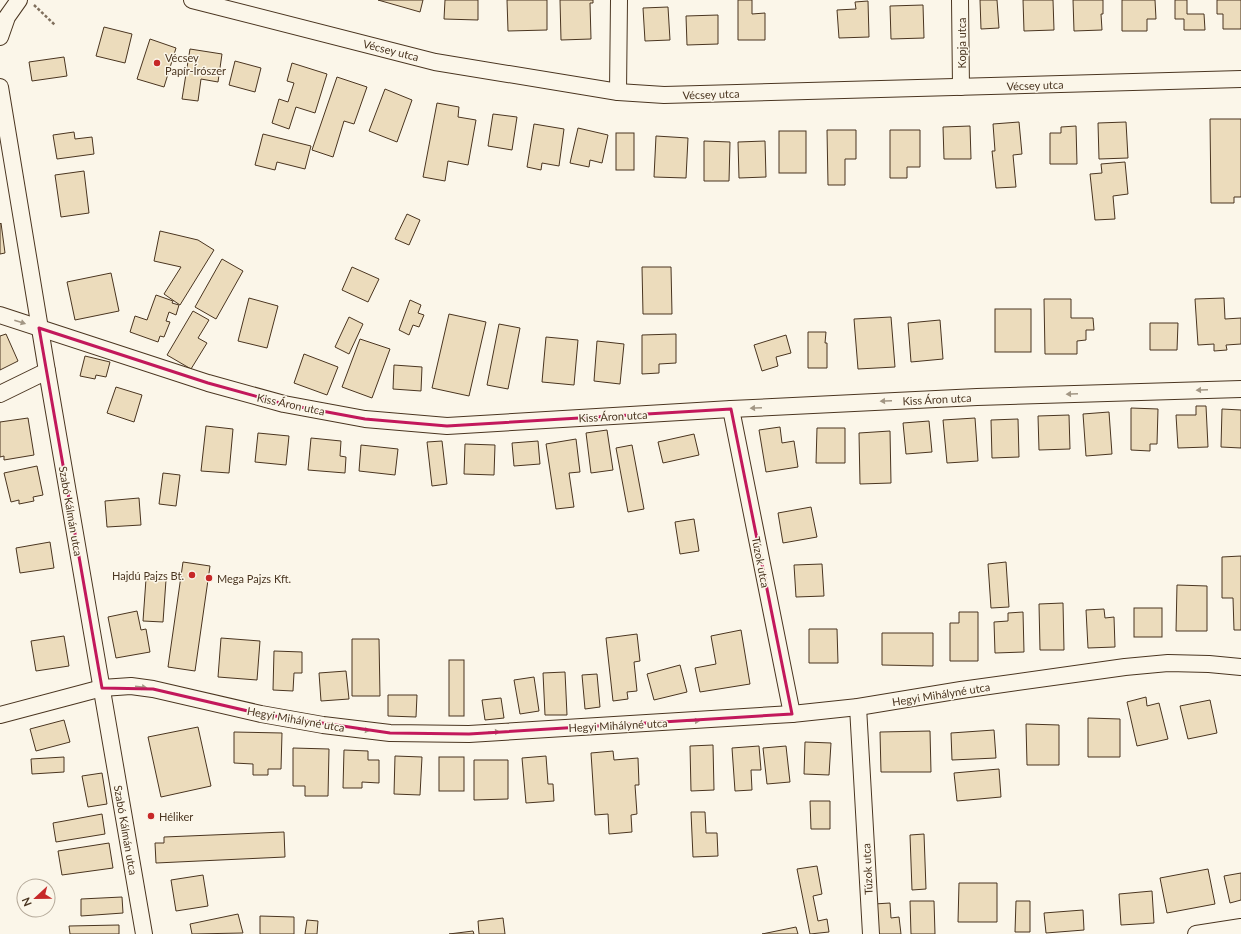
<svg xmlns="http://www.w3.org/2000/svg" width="1241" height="934" font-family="Lato,sans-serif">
<rect width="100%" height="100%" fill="#fbf6e9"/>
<!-- building -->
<g fill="#ecdcbc" stroke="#4a3520">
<path d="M378,0H423L420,12Z"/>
<path d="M445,0H478V20L444,19Z"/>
<path d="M507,0H547V30L508,31Z"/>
<path d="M560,0H593V3H590L591,39L561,40Z"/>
<path d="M738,0H752V14L765,13V40H738Z"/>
<path d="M980,0H997L999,28L981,29Z"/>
<path d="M1023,0H1053L1054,30L1024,31Z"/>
<path d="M1073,0H1103V14H1101L1102,30L1074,31Z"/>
<path d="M1122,0H1155L1156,19H1147V31H1122Z"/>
<path d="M1175,0H1187V14H1204L1205,30H1184V19H1175Z"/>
<path d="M1217,0H1241V29H1223V14H1217Z"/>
<path d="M868,1L869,37L839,38L837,10L856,9L855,2Z"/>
<path d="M923,5L924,38L891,39L890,6Z"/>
<path d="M668,7L670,40L645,41L643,8Z"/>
<path d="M718,15V44L687,45L686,16Z"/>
<path d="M104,27L132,34L125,63L96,56Z"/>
<path d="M150,39L176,48L164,87L137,79Z"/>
<path d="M190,49L222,54L218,82L201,79L198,101L182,99Z"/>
<path d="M64,57L67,76L32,81L29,62Z"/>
<path d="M235,61L261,68L255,92L229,85Z"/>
<path d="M292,63L327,74L315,113L296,107L289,129L272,123L279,99L288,102L294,83L287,81Z"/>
<path d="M337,77L367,87L354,124L344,121L333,157L312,150Z"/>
<path d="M385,89L412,100L397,142L369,131Z"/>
<path d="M437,103L459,107L458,117L476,120L468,165L448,161L445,181L423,177Z"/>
<path d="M493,114L517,117L512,150L488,146Z"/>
<path d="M1210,119H1241V197H1234V203H1211Z"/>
<path d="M1019,122L1022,154L1013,155L1016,187L996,188L992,151H995L993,124Z"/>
<path d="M1126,122L1128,158L1099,159L1098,123Z"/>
<path d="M534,124L564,129L559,166L542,163L541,170L527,167Z"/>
<path d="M970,126L971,159H944L943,127Z"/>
<path d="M1076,126L1077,164H1050V133H1061V127Z"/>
<path d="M578,128L608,135L602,163L590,160L589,167L570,163Z"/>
<path d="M827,130H856V159H845V185H828Z"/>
<path d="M890,130H920V167H907V178H890Z"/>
<rect x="779" y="131" width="27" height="42"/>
<path d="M74,132L75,139L92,137L94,154L57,159L53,135Z"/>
<rect x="616" y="133" width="18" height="37"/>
<path d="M263,134L311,146L305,169L277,162L275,170L255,165Z"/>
<path d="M656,136L688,138L686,178L654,177Z"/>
<path d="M704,141L730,142L729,181H704Z"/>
<path d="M765,141L766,177L739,178L738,142Z"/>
<path d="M1125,162L1128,194L1113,196L1115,219L1095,220L1090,174L1102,173L1101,164Z"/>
<path d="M84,171L89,213L61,217L55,175Z"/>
<path d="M407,214L420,220L409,245L395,239Z"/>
<path d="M1,223L5,253L0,254V224Z"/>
<path d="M160,231L198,240L214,250L180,305L164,294L181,267L154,261Z"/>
<path d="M222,259L243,271L216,319L195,307Z"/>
<path d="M352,267L379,279L368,302L342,290Z"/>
<path d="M642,267H671L672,314H643Z"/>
<path d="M111,273L119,311L75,320L67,282Z"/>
<path d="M156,295L173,301L172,303L179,305L176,315L169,312L166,321L170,322L164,337L160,336L158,342L130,332L135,316L147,320Z"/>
<path d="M249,298L278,306L267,348L238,341Z"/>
<path d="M1224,298L1225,319L1241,318V344L1226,345L1227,350L1214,351V344L1198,345L1195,299Z"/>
<path d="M1044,299H1071V318H1093L1094,330H1086V340L1077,341V354H1045Z"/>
<path d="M410,300L421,305L418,313L424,315L419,327L413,325L409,335L399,330Z"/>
<rect x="995" y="309" width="36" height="43"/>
<path d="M193,311L209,320L198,338L207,343L191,369L167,355Z"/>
<path d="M449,314L486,322L469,396L432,388Z"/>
<path d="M349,317L363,324L349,354L335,347Z"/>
<path d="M891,317L895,367L858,369L854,319Z"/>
<path d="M940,320L943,359L911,362L908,323Z"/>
<path d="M1150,323H1178L1177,350H1150Z"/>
<path d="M499,324L520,328L508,389L487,385Z"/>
<path d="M808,332H826L825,343H827V368H808Z"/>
<path d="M6,334L18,361L0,370V336Z"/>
<path d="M676,334V363L659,364V373L642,374V335Z"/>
<path d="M786,335L791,353L776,357L778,366L762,371L754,345Z"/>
<path d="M546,337L578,340L574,385L542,382Z"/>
<path d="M360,339L390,349L372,398L342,387Z"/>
<path d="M597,341L624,344L620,384L594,381Z"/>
<path d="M304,354L338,367L327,395L294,383Z"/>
<path d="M85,356L110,362L106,377L96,375L95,379L80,376Z"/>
<path d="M394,365L422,367L421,391L393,389Z"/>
<path d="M116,387L142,395L134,422L107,413Z"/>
<path d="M1196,406H1206L1208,447L1178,448L1176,415H1196Z"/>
<path d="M1131,408L1158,409L1157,444H1150V451L1131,450Z"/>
<path d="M1222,409L1241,410V448L1221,447Z"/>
<path d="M1109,412L1112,454L1086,456L1083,414Z"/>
<path d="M1069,415L1070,449L1039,450L1038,416Z"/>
<path d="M28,418L34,455L4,460V456L0,457V422Z"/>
<path d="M975,418L978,461L947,463L943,420Z"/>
<path d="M1018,419L1019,457L992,458L991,420Z"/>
<path d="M929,421L932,452L906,454L903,423Z"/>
<path d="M206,426L233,429L229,473L201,471Z"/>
<path d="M780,427L782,443L794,441L798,467L766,472L759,430Z"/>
<path d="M817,428H845V463H816Z"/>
<path d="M607,430L613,470L591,473L586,433Z"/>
<path d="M890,431L891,483L860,484L859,433Z"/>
<path d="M258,433L289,436L286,465L255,462Z"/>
<path d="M694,434L699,455L663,463L658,442Z"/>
<path d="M311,438L341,441L340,456L346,457L345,473L308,470Z"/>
<path d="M576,439L580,472L569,473L574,507L556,509L546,444Z"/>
<path d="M442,441L447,484L432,486L427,442Z"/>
<path d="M538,441L540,464L514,466L512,443Z"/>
<path d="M465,444L495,445L494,475L464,474Z"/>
<path d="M361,445L398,449L395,475L359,471Z"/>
<path d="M632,445L644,509L628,512L616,448Z"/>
<path d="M37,466L43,495L33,497L34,501L19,504V500L11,502L4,473Z"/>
<path d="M163,473L180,475L176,506L159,504Z"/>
<path d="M139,498L141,525L107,527L105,501Z"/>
<path d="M811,507L817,537L783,543L778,513Z"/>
<path d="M694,519L699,551L680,554L675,522Z"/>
<path d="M50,542L54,568L20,573L16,548Z"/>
<path d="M1241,556V630H1234L1233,598H1222V557Z"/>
<path d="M183,562L210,566L195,671L168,667Z"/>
<path d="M1006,562L1009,607L991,608L988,564Z"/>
<path d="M822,564L824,596L796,597L794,565Z"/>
<path d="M146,579L166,580L163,622L143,621Z"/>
<path d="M1177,585L1207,586V631H1176Z"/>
<path d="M1063,603L1064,650H1040L1039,604Z"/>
<rect x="1134" y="608" width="28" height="29"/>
<path d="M1104,609L1105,618L1114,617L1115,647L1088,648L1086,610Z"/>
<path d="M137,611L141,630L146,629L150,652L116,658L108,617Z"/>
<path d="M959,612H978V661H950V623H959Z"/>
<path d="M1023,612L1024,652L995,653L994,622L1008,621V613Z"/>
<path d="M809,629H837L838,663H809Z"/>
<path d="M741,630L750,684L700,692L695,668L716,664L711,636Z"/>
<path d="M882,633H933V666L882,665Z"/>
<path d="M637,634L640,661L634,662L637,691L627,692L628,699L613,701L606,638Z"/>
<path d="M64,636L69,666L36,671L31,641Z"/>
<path d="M221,638L260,641L257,680L218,677Z"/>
<path d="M352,639H379L380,696H352Z"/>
<path d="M274,651L302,652V673H294L293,691L273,690Z"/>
<rect x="449" y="660" width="15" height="56"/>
<path d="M680,665L687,692L654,700L647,674Z"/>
<path d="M346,671L349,699L321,701L319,673Z"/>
<path d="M565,672L567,715H545L543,673Z"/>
<path d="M597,674L600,707L585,709L582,675Z"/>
<path d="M534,677L539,711L520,714L514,680Z"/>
<path d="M388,695H417L416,717L388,716Z"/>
<path d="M1146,697L1147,706L1159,703L1168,739L1137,746L1127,702Z"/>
<path d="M501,698L504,718L485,720L482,700Z"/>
<path d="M1210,700L1217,733L1188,739L1180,706Z"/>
<path d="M1088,718L1120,719V757H1088Z"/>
<path d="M64,720L70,742L36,751L30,729Z"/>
<path d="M1026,724L1059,725V765H1027Z"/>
<path d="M198,727L211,786L161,797L148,737Z"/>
<path d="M994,730L996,758L952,760L951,733Z"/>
<path d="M930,731L931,772H881L880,732Z"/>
<path d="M234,732L282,733L281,769H268V775H253V764L234,763Z"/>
<path d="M805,742L831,743L829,775L804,774Z"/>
<path d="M713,745L714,790L691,791L690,746Z"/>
<path d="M759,746L761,770H751L752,790L735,791L732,748Z"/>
<path d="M786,746L790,782L767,784L763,748Z"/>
<path d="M293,748L329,749L328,796H305V786H293Z"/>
<path d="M344,750L368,751V760H379V783L362,782V788H343Z"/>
<path d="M613,751L614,760L638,758L639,785H635L637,814L631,815L632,832L609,834L608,814L595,815L591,753Z"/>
<path d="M395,756L422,757L420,795L394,794Z"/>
<path d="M546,756L548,784H553L554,801L526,803L522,758Z"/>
<path d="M64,757V772L32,774L31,759Z"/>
<rect x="439" y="757" width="25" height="34"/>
<path d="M474,760H508V799L474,800Z"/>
<path d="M999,769L1001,797L957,801L954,773Z"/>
<path d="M102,773L107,804L88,807L82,776Z"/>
<path d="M810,801H830V829H811Z"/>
<path d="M691,812H705L706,833H717L718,856L693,857Z"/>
<path d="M102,814L105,834L56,842L53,823Z"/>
<path d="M284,832L285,857L156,863L155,843H164V837Z"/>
<path d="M924,834L926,889L912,890L910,835Z"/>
<path d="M109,843L113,868L62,875L58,851Z"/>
<path d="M817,866L822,894L813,896L818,921L827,919L829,932L810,934L797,869Z"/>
<path d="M1208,869L1215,904L1167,913L1160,878Z"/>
<path d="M1241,873V900L1230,903L1224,876Z"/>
<path d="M203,875L208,906L176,911L171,880Z"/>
<path d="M959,883H997V922H958Z"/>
<path d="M1152,891L1154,923L1121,925L1119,894Z"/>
<path d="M122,897L123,913L81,916V899Z"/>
<path d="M910,901H934L935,934H911Z"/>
<path d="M1016,901H1030V932H1015Z"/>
<path d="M890,903L891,918L899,917L901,934H877L874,904Z"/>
<path d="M1083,910L1084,930L1046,933L1044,913Z"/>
<path d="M238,914L243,933L192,934L190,924Z"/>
<path d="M260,916L294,917V934H260Z"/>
<path d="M503,918L505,934H479L478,921Z"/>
<path d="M307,920L318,921L317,934H305Z"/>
<path d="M119,925V934H70L69,926Z"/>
<path d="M796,927L798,934H762Z"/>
<path d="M473,931L474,934H449Z"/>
</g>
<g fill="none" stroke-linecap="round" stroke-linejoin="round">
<!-- street casing -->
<g stroke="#4a3520" stroke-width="18">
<g id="street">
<path d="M192,0L435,62L618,92L664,95L1241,79"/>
<path d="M960,0L961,87"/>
<path d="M0,37L7,17L19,0"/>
<path d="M0,87L47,371L144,934"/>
<path d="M618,92L619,0"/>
<path d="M0,315L208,383L284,404L365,419L447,426L731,409L977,397L1241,389"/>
<path d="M0,394L47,371"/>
<path d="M731,409L792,714"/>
<path d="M858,707L871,934"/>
<path d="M0,715L102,688L131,686L153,689L261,714L323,725L390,733L469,734L792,714L858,707L961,690L1125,667L1168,663L1209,664L1241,667"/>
<path d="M1196,934L1241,927"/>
</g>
</g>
<!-- path -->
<path stroke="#7f6f5c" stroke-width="2.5" stroke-dasharray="3 2" stroke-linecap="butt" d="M34,5L55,25"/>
<!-- street -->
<use href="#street" stroke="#fbf6e9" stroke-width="16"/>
</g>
<!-- one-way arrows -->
<defs><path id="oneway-solid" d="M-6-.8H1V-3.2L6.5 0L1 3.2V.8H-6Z"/></defs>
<g fill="#a29684">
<use href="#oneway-solid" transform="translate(20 322) rotate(18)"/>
<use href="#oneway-solid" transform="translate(1202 390) rotate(178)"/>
<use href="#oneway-solid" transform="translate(1072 394) rotate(178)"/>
<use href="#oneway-solid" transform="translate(886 401) rotate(177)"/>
<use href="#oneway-solid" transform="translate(756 408) rotate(177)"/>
<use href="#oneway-solid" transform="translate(141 687) rotate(7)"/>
<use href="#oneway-solid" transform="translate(694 721) rotate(-3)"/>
<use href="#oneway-solid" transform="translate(364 730) rotate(7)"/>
<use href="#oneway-solid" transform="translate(494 732) rotate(-3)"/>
</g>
<!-- marked area -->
<path fill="none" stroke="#c2185b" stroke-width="3" stroke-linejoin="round" d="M39,328L208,383L284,404L365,419L447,426L731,409L792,714L469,734L390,733L261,714L153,689L102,688Z"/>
<!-- markers -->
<g fill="#c62828" stroke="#fbf6e9" stroke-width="1.5">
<circle cx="157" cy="63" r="4"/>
<circle cx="192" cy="575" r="4"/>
<circle cx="209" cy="578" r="4"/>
<circle cx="151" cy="816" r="4"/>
</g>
<g text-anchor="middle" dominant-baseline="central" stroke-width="3" stroke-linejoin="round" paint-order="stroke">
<!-- street labels -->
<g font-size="11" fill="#4a3520" stroke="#fbf6e9">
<text transform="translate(961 43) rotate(-90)">Kopja utca</text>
<text transform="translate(391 50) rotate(14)">Vécsey utca</text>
<text transform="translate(1035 85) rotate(-2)">Vécsey utca</text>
<text transform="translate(711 94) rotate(-2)">Vécsey utca</text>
<text transform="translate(937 399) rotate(-3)">Kiss Áron utca</text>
<text transform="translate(291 404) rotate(12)">Kiss Áron utca</text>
<text transform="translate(613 416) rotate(-3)">Kiss Áron utca</text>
<text transform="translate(71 511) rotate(80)">Szabó Kálmán utca</text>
<text transform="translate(761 562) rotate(79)">Túzok utca</text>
<text transform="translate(941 694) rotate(-9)">Hegyi Mihályné utca</text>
<text transform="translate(296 719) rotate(10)">Hegyi Mihályné utca</text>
<text transform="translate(618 725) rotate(-3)">Hegyi Mihályné utca</text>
<text transform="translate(126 830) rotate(80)">Szabó Kálmán utca</text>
<text transform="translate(867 869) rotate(-93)">Túzok utca</text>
</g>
<!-- poi labels -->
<g font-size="11" fill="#4a3520" stroke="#fbf6e9" text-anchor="start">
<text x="165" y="57">Vécsey<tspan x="165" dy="13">Papír-Írószer</tspan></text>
<text x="184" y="575" text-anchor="end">Hajdú Pajzs Bt.</text>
<text x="217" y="578">Mega Pajzs Kft.</text>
<text x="159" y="816">Héliker</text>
</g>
</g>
<!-- north arrow -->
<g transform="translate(36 898) rotate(248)"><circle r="19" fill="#fbf6e9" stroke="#b4a999"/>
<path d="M0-3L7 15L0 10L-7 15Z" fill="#c62828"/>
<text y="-6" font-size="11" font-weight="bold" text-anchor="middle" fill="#4a3520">N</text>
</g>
</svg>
